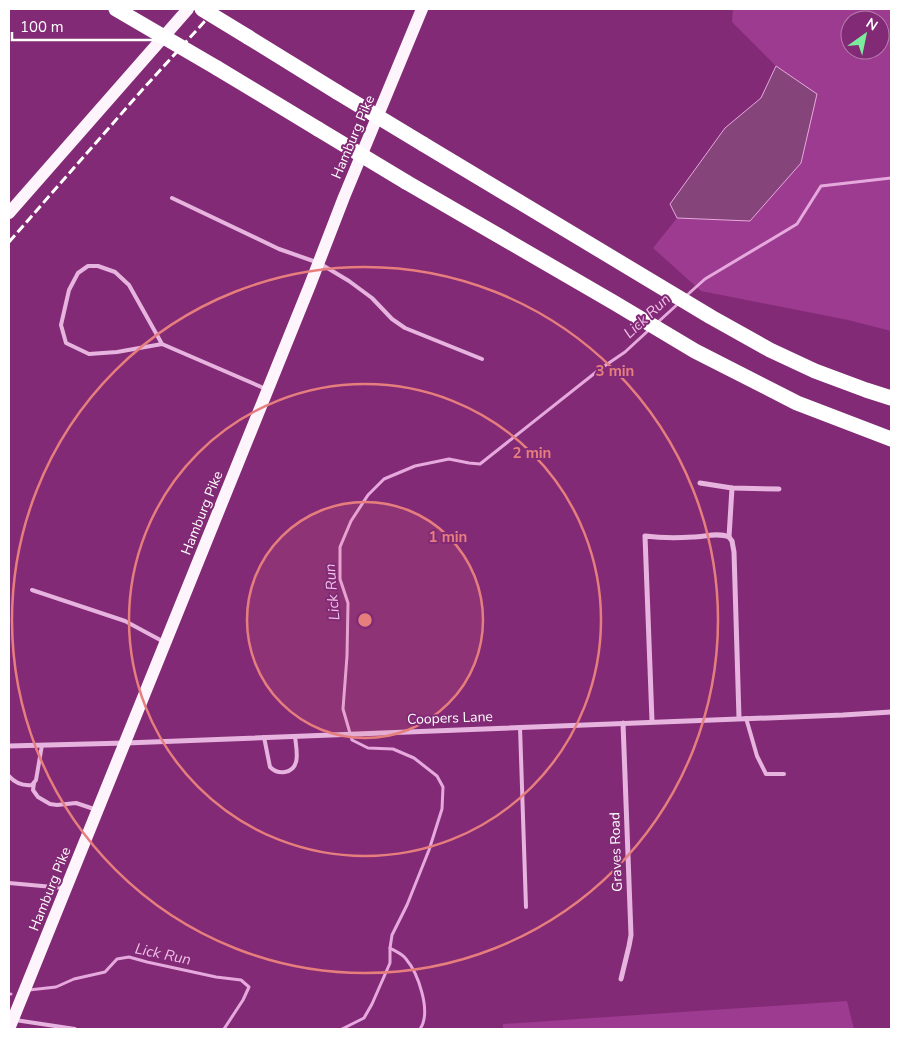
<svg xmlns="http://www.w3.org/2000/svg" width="900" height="1038" font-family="'Nunito Sans',sans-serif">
<rect width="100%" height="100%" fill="#822a75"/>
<!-- green -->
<g fill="#9d3b90" fill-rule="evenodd">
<path d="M733,9H891V331L848,320L701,291L653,248L677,218L750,221L817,94L776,66L732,22ZM850,20H880V50H850Z"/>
<path d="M847,1001L854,1029H503V1024Z"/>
</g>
<!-- water -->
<path fill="#85457a" stroke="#e6a9de" d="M776,66L817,94L801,163L750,221L677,218L670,204L725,128L761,98Z"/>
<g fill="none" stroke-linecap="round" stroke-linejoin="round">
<!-- stream -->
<g stroke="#e6a9de" stroke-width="3">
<path d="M686,296L705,279L797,224L821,186L891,178"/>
<path d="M657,323L680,302"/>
<path d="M390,948C395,951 403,954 406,959C418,973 432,1012 420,1029"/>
<path d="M29,990L56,987L74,979L105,972L117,959L129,957L147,962L216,977L241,980L249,987L243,1000L224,1029"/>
<path d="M9,994H11"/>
<path d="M342,1029L364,1018L372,1004L390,963V948L392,935L407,905L429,850L442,809L443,787L437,776L414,758L393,749L368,748L352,740L343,709L347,656L348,603L340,579V547L351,521L368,495L384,479L415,466L449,459L469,463L480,464L600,369L625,352L650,329"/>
</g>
<!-- service -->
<g stroke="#e6b4df" stroke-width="4">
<path d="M172,198L279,249L319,263L349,281L372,298L392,319L405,328L482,359"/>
<path d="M162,344L129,285L115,272L98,266H88L78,273L69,290L61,325L66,343L89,354L117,352L162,344L266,389"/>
<path d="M32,590L125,621L164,642"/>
<path d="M746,718L757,756L766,774H784"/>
<path d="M520,727L526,907"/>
<path d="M264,737L270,767C275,772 279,773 285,772C302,769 296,748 295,736"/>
<path d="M9,776C15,783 22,786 32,785L36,780L42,745"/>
<path d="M34,783L33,790L38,797L50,804L57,805L76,803L94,809"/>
<path d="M9,883L64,888"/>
<path d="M15,1020L75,1029"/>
</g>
<!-- minor -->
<g stroke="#e6b4df" stroke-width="5">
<path d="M700,483L732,488L779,489"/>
<path d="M732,488L729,537L732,541L734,552L739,718"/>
<path d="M652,721L645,536C661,538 677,538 693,537C704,537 718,532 729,537"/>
<path d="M9,746L126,743L843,715L891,712"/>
<path d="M621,979L629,946L631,935L623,723"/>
</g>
<!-- primary -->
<g stroke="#fdf4fc" stroke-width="12">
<path d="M9,213L188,9"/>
<path d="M9,1029L310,285L344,197L422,9"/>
</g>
<!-- motorway -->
<g stroke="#fff" stroke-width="15">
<path d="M248,37L337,92"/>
<path d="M217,68L318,129"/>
<path d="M423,144L711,317L770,350L815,371L866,390L891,398"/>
<path d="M406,182L613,302L695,351L797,403L891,439"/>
</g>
<!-- rail -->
<path stroke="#fff" stroke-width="3" stroke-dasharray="9 4" stroke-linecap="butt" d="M9,242L143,89L216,9"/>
<!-- motorway-bridge -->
<g stroke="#fff" stroke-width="15">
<path d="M116,9L217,68"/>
<path d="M202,9L248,37"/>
<path d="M337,92L423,144"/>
<path d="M318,129L406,182"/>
</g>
</g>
<!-- distance rings -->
<circle cx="365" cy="620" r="118" fill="#e67e7e" fill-opacity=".12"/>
<g fill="none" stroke="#e67e7e" stroke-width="2.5">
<circle cx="365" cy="620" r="118"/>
<circle cx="365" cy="620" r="236"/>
<circle cx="365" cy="620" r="353"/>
</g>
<g text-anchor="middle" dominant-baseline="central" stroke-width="4" stroke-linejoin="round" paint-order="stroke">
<!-- street labels -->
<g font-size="14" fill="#fff" stroke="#822a75">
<text transform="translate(353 137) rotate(-67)">Hamburg Pike</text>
<text transform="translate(202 513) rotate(-68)">Hamburg Pike</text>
<text transform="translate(450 718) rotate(-2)">Coopers Lane</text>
<text transform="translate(616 852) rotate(-92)">Graves Road</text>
<text transform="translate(50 889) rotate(-68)">Hamburg Pike</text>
</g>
<!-- water labels -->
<g font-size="15" font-style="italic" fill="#eebfe7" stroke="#822a75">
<text transform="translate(647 316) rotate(-43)">Lick Run</text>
<text transform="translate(332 592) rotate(-95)">Lick Run</text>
<text transform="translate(163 954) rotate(12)">Lick Run</text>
</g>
</g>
<circle cx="365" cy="620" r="8" fill="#e67e7e" stroke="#822a75" stroke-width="2.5"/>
<g font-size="15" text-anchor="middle" font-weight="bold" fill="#e67e7e" stroke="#822a75" stroke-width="4" stroke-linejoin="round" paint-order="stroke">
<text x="615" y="376">3 min</text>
<text x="532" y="458">2 min</text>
<text x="448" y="542">1 min</text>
</g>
<!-- border -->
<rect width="900" height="1038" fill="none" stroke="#ffffff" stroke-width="20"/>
<!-- north arrow -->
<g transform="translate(865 35) rotate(33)"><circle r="24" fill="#822a75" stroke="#b47fac"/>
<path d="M0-4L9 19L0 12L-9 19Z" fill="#7bec9d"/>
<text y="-8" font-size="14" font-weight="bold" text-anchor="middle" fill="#ffffff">N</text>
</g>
<!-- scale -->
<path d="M12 32v8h148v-8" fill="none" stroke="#ffffff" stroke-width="2.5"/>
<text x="20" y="32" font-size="15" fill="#ffffff" stroke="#822a75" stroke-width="4" paint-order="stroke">100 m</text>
</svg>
